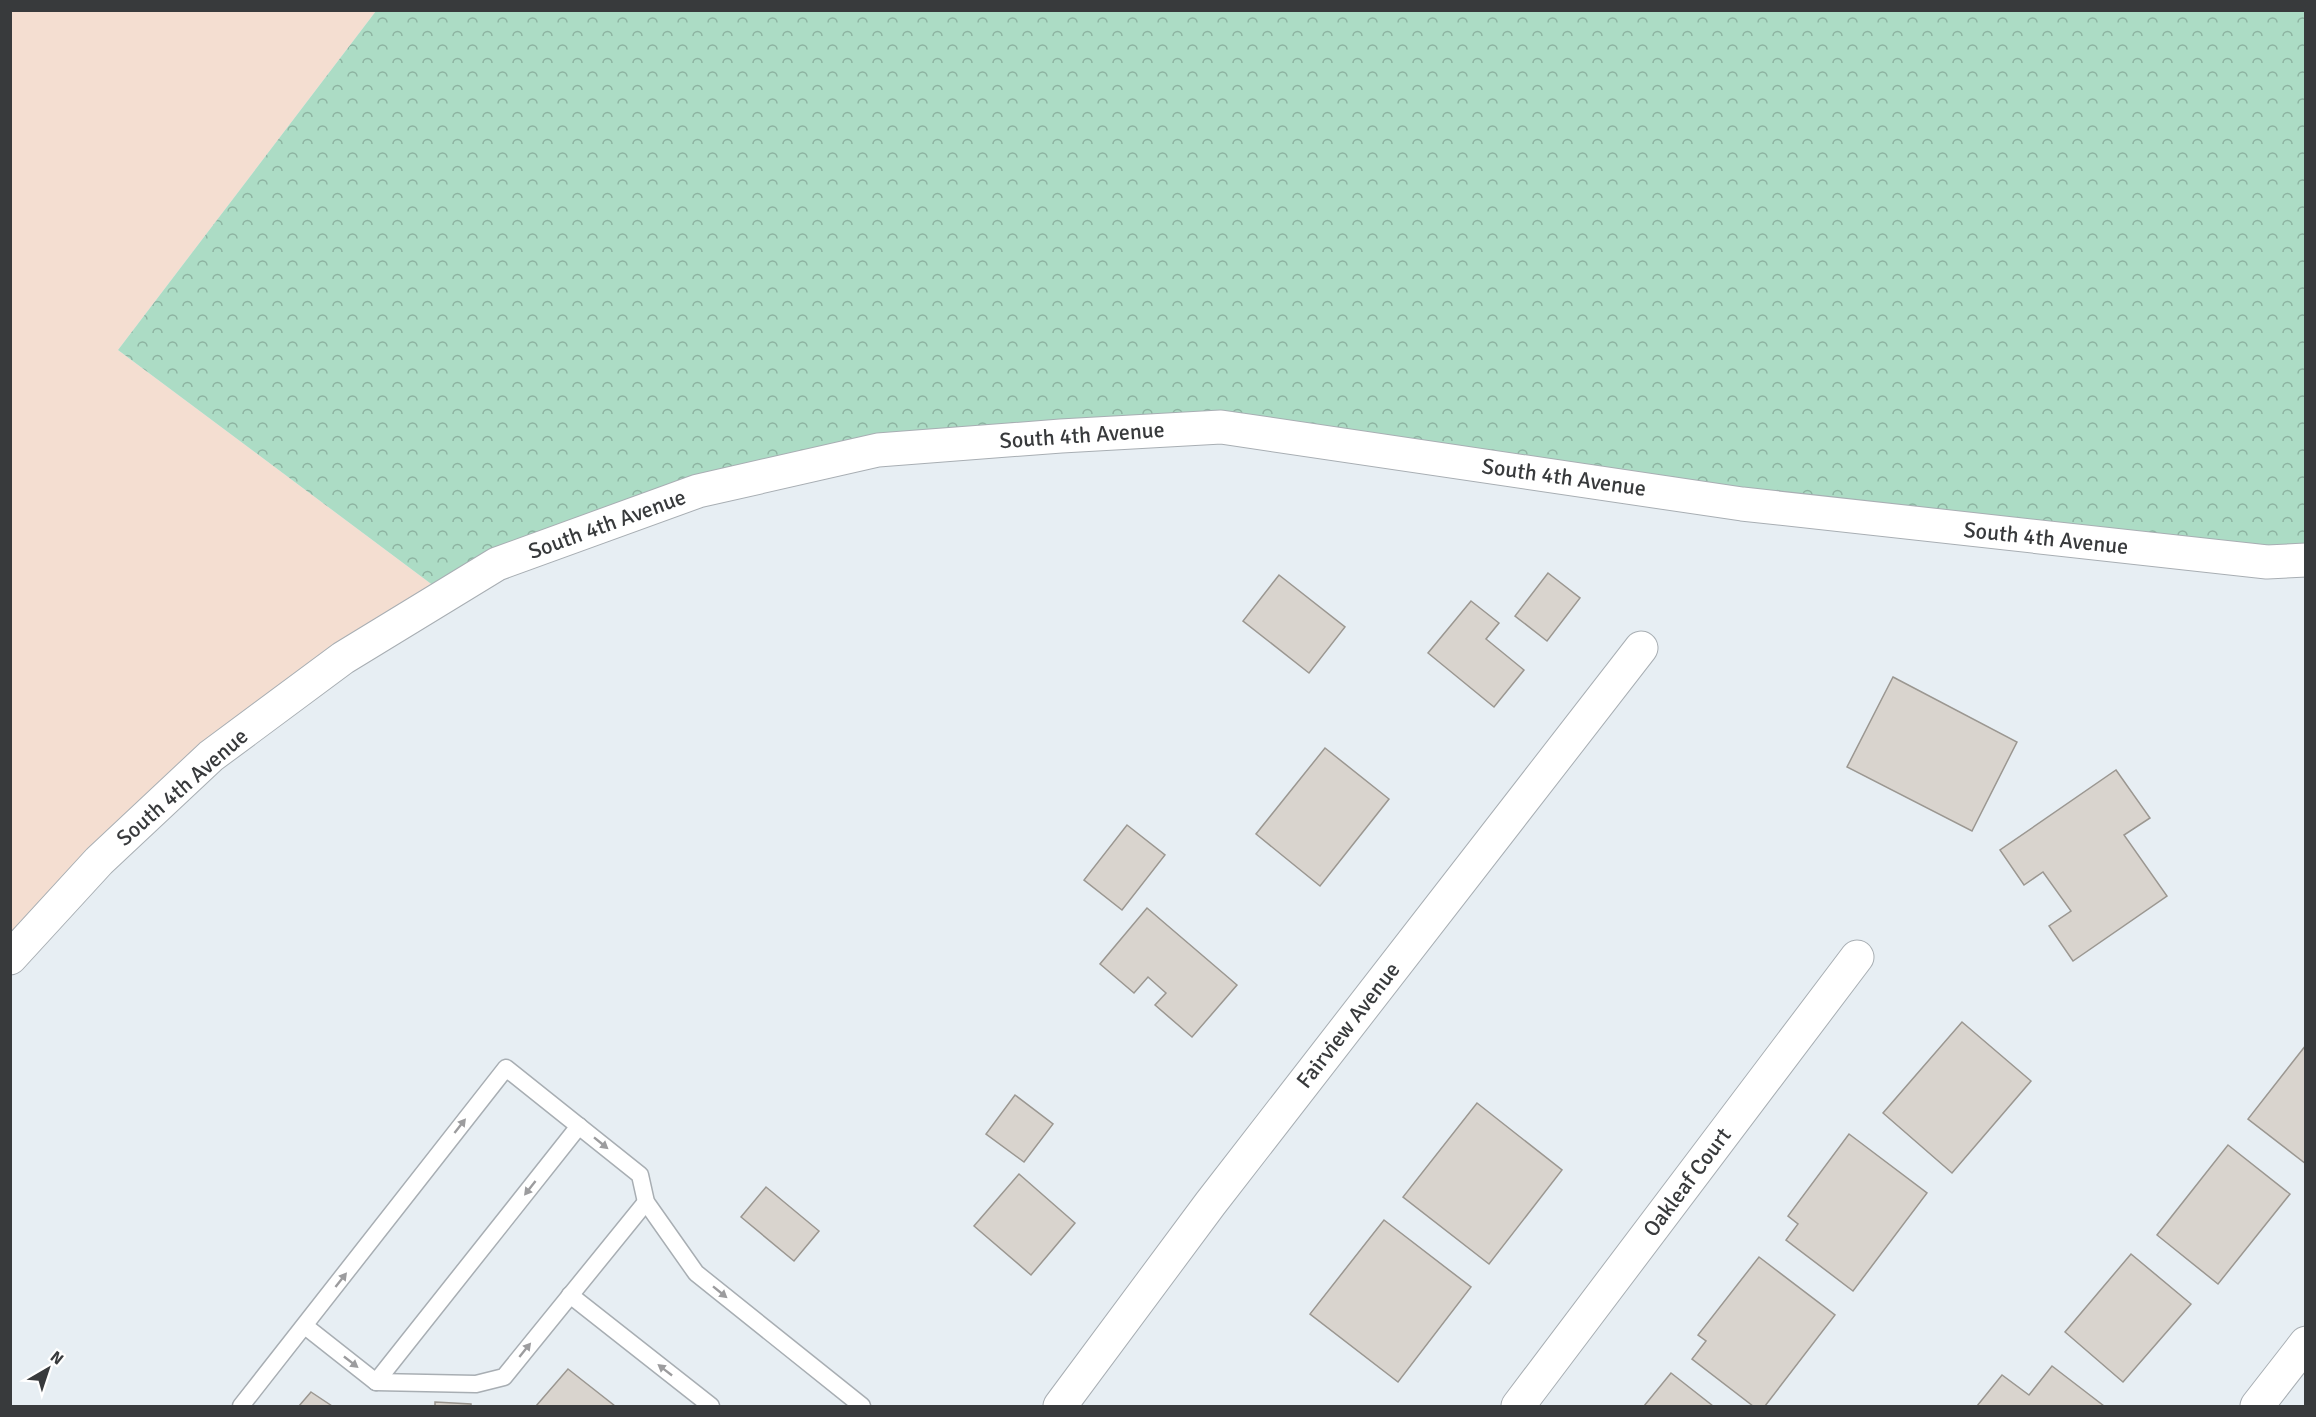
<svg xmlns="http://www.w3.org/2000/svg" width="2316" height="1417" font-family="Signika,sans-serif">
<defs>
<pattern id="forest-crowns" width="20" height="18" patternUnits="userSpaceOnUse" patternTransform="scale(1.5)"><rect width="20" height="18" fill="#acdcc5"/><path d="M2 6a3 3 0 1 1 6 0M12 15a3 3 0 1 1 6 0" fill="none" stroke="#8db3a1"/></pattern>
</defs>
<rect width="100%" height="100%" fill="#e7eef3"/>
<!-- industrial -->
<path fill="#f4ded1" d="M11,11H376L118,350L446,595L343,658L11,958Z"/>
<!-- forest -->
<path fill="url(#forest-crowns)" d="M376,11H2305V560L1221,427L1061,436L698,491L446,595L118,350Z"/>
<!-- building -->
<g fill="#d9d4ce" stroke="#9b9791" stroke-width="1.5">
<path d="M1548,573L1580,598L1547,641L1515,616Z"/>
<path d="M1279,575L1345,627L1309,673L1243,621Z"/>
<path d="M1471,601L1499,623L1486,639L1524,670L1494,707L1428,653Z"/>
<path d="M1893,677L2017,742L1972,831L1847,767Z"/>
<path d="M1325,748L1389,799L1320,886L1256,834Z"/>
<path d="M2116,770L2150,818L2124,835L2167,896L2073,961L2049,926L2071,911L2043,872L2024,885L2000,850Z"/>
<path d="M1127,825L1165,855L1122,910L1084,880Z"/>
<path d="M1147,908L1237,985L1192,1037L1155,1005L1166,993L1148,977L1134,993L1100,964Z"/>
<path d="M1962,1022L2031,1081L1952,1173L1883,1113Z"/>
<path d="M2306,1045V1164L2248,1119Z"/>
<path d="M1015,1095L1053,1124L1024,1162L986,1134Z"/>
<path d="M1477,1103L1562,1170L1489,1264L1403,1197Z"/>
<path d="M1849,1134L1927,1193L1853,1291L1786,1240L1798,1224L1788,1216Z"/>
<path d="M2228,1145L2290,1194L2218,1284L2157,1235Z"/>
<path d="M1019,1174L1075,1223L1031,1275L974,1226Z"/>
<path d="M766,1187L819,1231L794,1261L741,1217Z"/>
<path d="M1384,1220L1471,1287L1398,1382L1310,1314Z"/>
<path d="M2131,1254L2191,1304L2123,1382L2065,1332Z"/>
<path d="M1759,1257L1835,1315L1765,1406H1753L1692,1359L1706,1341L1698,1335Z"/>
<path d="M2052,1366L2104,1406H1977L2002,1375L2029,1395Z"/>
<path d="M568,1369L615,1406H536Z"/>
<path d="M1671,1373L1713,1406H1644Z"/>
<path d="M311,1392L332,1406H299Z"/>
<path d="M435,1402L471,1404V1406H435Z"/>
</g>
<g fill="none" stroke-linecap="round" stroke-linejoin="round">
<!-- service casing -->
<g stroke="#a8aeb3" stroke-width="19">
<g id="service">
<path d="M570,1295L711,1406"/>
<path d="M305,1326L376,1382L476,1384L504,1377L646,1202"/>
<path d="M376,1382L579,1126"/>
<path d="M241,1406L506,1068L640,1175L646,1202L696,1273L862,1406"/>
</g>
</g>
<!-- minor casing -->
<g stroke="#a8aeb3" stroke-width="35">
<g id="minor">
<path d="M1060,1406L1210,1204L1641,648"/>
<path d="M1518,1406L1857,957"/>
<path d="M2257,1406L2306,1343"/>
</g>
</g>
<!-- tertiary casing -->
<g stroke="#a8aeb3" stroke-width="35">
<path id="tertiary" d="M10,958L99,861L211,756L343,658L497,564L698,491L878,450L1061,436L1221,427L1742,504L2267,562L2306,560"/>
</g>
<!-- service -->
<use href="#service" stroke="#fff" stroke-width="16"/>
<!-- minor -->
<use href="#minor" stroke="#fff" stroke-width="33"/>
<!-- tertiary -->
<use href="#tertiary" stroke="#fff" stroke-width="33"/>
</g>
<!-- one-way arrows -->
<defs><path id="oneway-solid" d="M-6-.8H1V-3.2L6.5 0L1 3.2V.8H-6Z" transform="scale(1.5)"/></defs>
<g fill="#9c9c9e">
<use href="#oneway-solid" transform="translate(460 1126) rotate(-52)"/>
<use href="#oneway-solid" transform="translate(601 1143) rotate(39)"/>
<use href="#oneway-solid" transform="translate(530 1188) rotate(128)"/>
<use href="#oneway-solid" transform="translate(341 1280) rotate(-52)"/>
<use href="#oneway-solid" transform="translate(720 1292) rotate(39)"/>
<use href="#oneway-solid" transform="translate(525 1350) rotate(-51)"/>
<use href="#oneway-solid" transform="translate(351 1362) rotate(38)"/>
<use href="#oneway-solid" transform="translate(665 1370) rotate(-142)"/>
</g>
<g text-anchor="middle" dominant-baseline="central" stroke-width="4.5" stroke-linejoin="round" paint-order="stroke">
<!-- street labels -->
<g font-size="22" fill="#383a3c" stroke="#fff">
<text transform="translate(1082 435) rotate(-4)">South 4th Avenue</text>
<text transform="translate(1564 477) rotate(8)">South 4th Avenue</text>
<text transform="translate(607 524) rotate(-20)">South 4th Avenue</text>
<text transform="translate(2046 538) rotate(6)">South 4th Avenue</text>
<text transform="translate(182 787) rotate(-41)">South 4th Avenue</text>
<text transform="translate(1348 1025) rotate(-52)">Fairview Avenue</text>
<text transform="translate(1687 1182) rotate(-53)">Oakleaf Court</text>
</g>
</g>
<!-- border -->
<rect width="2316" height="1417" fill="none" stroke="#383a3c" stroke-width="24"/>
<!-- north arrow -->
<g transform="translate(48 1369) rotate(39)" stroke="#ffffff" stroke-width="4.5" paint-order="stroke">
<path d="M0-4.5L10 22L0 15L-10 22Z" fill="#383a3c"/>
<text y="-9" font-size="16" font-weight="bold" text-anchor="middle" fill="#383a3c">N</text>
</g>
</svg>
